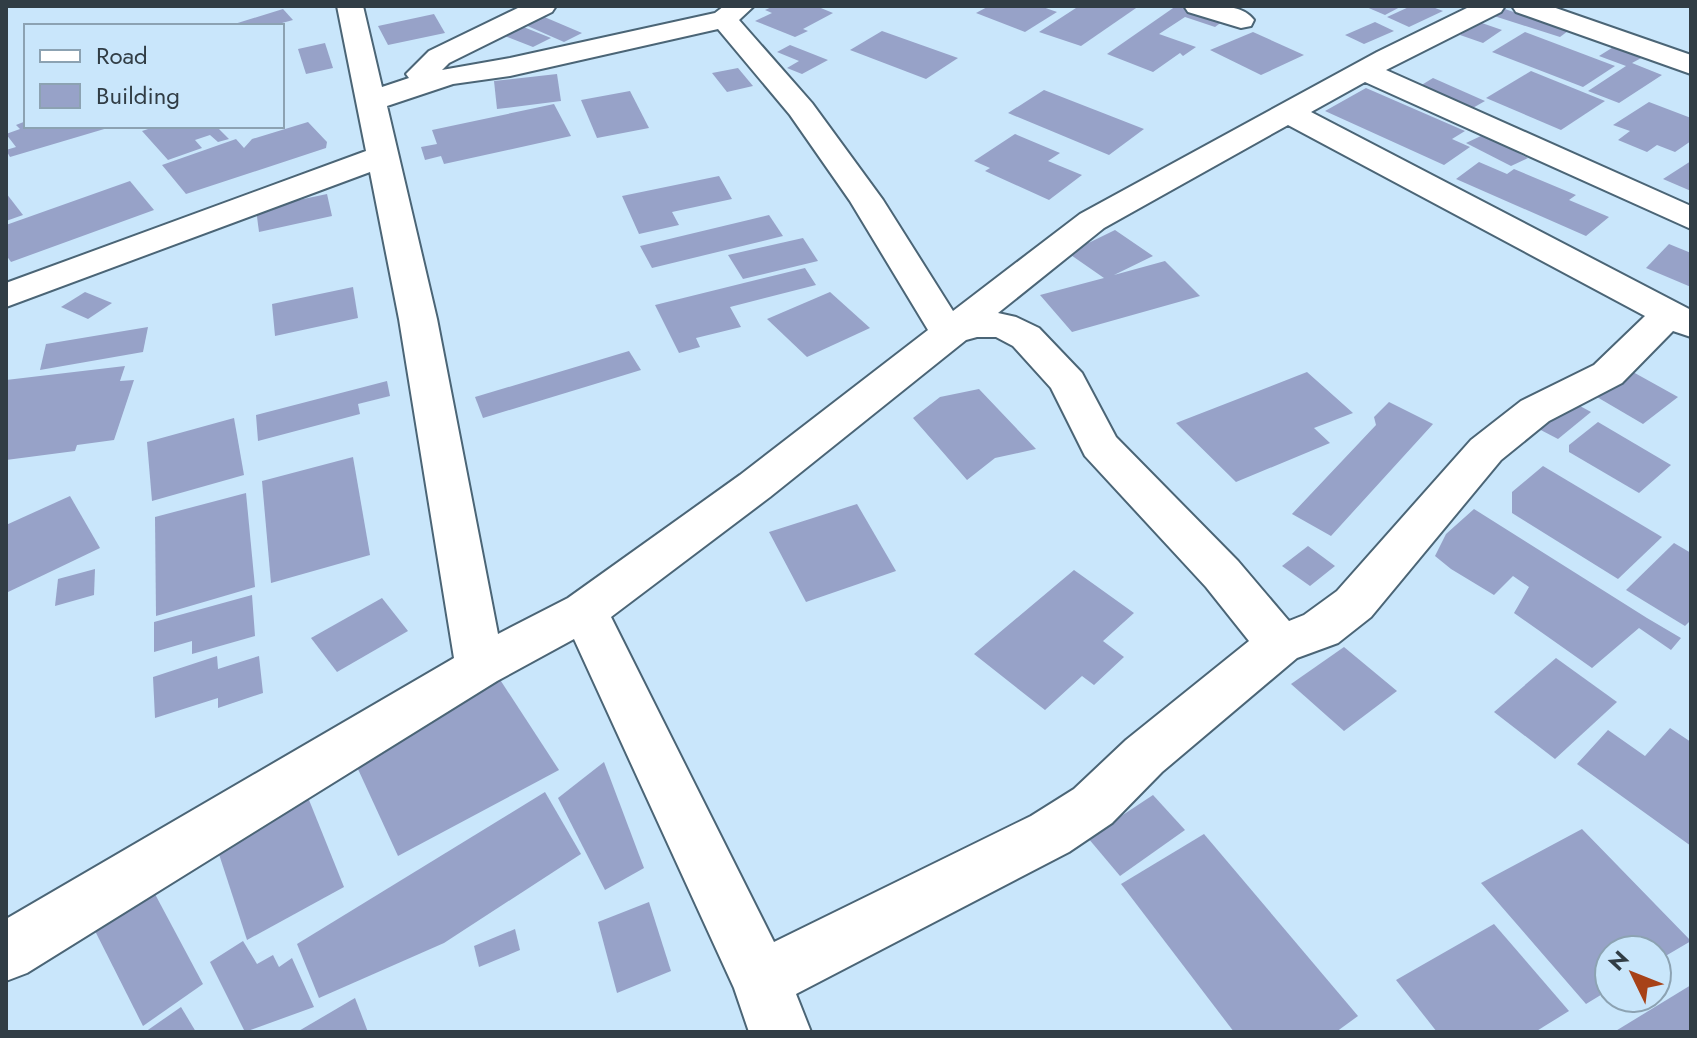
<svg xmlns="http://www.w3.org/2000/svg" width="1697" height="1038" font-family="Jost,sans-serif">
<rect width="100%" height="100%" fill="#c9e6fb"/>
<!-- building -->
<g fill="#97a2c8">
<path d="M774,6H816L833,13L803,29L808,31L795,37L755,21L772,13L765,10Z"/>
<path d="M989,6H1040L1057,12L1025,32L976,13Z"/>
<path d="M1079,6H1139L1081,46L1039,32Z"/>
<path d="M1176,6L1223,21L1215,27L1185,17L1159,34L1196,47L1183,56L1180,53L1153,72L1107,54Z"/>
<path d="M1364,6H1402L1385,15Z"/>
<path d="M1411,6H1430L1443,11L1409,27L1387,17Z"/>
<path d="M283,9L293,20L271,26H228Z"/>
<path d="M1505,9L1568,31L1560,37L1494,16Z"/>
<path d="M434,14L445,33L388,45L378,26Z"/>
<path d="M542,16L582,33L564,42L523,24Z"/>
<path d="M1375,22L1394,31L1364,44L1345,35Z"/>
<path d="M1479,22L1502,30L1483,43L1460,35Z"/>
<path d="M521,26L551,38L533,47L502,35Z"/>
<path d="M882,31L958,58L926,79L850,50Z"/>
<path d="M1253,32L1304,55L1261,75L1210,50Z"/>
<path d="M1525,32L1615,66L1583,87L1492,52Z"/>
<path d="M325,43L333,68L306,74L298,49Z"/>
<path d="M790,45L828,60L802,74L787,68L799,61L777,52Z"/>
<path d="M1615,46L1643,57L1632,63L1662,75L1619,103L1588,91L1626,66L1599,56Z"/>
<path d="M738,68L753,86L727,92L712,73Z"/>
<path d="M1531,71L1605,101L1561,130L1486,98Z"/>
<path d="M557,74L561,101L497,109L494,81Z"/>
<path d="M1433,78L1485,101L1471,109L1420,86Z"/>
<path d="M1366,88L1465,131L1452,139L1470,147L1444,165L1325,111Z"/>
<path d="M1044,90L1144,129L1109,155L1008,113Z"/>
<path d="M630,91L649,128L597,138L581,100Z"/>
<path d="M1649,102L1691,118V141L1675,152L1657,145L1647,152L1618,140L1630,131L1613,125Z"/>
<path d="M554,104L571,136L444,164L441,156L425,160L421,147L437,144L432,130Z"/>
<path d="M26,121V126L111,127L10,157L6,150L16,147L6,134L20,129L16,125Z"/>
<path d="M308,122L327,142L326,148L186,194L162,165L236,139L244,148L252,139Z"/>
<path d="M157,126H216L229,139L218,142L210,135L195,140L202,148L168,160L142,131Z"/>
<path d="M1015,134L1060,153L1048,161L1082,175L1049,200L985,171L990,168L974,161Z"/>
<path d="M1483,135L1528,158L1511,166L1466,143Z"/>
<path d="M1691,161V191L1663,179Z"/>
<path d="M1479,162L1507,174L1514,169L1576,195L1569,200L1609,217L1586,236L1456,179Z"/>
<path d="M719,176L732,199L672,212L679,225L639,234L622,196Z"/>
<path d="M130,181L154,210L11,262L6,255V225Z"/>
<path d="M6,193L23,215L6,221Z"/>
<path d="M327,194L332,216L259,232L256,209Z"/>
<path d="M769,215L783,236L652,268L640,246Z"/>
<path d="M1115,230L1153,256L1114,275L1165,261L1200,296L1072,332L1040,295L1104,278L1068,253Z"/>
<path d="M803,238L818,261L743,279L728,255Z"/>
<path d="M1669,244L1691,253V287L1646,268Z"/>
<path d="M805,268L816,285L730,307L741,327L696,338L700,347L679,353L655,305Z"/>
<path d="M353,287L358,318L275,336L272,304Z"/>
<path d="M85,292L112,303L88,319L61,307Z"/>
<path d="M830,292L870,328L807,357L767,319Z"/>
<path d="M148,327L143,352L40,370L46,344Z"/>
<path d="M629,351L641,370L483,418L475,397Z"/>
<path d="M1615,362L1678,397L1643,424L1585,390Z"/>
<path d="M125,366L120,381L134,380L114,440L77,445L75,451L6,460V380Z"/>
<path d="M1307,372L1353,413L1314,428L1330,443L1236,482L1176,423Z"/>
<path d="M387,381L390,396L358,404L360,414L258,441L256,415Z"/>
<path d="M979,389L1036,449L995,458L967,480L913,418L940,397Z"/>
<path d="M1569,400L1591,412L1558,439L1535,427Z"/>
<path d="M1389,402L1433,424L1331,536L1292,514L1376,425L1374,417Z"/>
<path d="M234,418L244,475L152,501L147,442Z"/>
<path d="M1598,422L1671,465L1639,493L1569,452V445Z"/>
<path d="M353,457L370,555L271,583L262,481Z"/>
<path d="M1543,466L1662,537L1618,579L1512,513V492Z"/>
<path d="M246,493L255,587L156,616L155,517Z"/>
<path d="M70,496L100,548L6,593V525Z"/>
<path d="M857,504L896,571L806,602L769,532Z"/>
<path d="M1474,509L1647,618L1681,638L1671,650L1639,628L1592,668L1514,613L1529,587L1513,576L1494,595L1451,569L1435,556L1446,534Z"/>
<path d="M1674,543L1691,553V620L1685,626L1626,590Z"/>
<path d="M1308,546L1335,566L1310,586L1282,566Z"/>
<path d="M95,569L94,595L55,606L58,579Z"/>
<path d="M1074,570L1134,613L1103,641L1124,657L1094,685L1082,676L1045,710L974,654Z"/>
<path d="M252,595L255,636L192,654V641L154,652V622Z"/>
<path d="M382,598L408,631L337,672L311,638Z"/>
<path d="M1344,647L1397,691L1344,731L1291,684Z"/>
<path d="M217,656L218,669L259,656L263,693L218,708V698L155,718L153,677Z"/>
<path d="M1556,658L1617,702L1555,759L1494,712Z"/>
<path d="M497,675L559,770L398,856L351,754Z"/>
<path d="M1670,728L1691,742V846L1577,764L1608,730L1645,756Z"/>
<path d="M604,762L644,868L605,890L558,798Z"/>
<path d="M545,792L581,854L444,943L319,998L297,944Z"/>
<path d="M307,795L344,887L247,940L215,842Z"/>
<path d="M1153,795L1185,830L1120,876L1088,838Z"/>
<path d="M1582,829L1691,941L1657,961V950H1609V990L1586,1004L1481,883Z"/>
<path d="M1204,834L1358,1016L1336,1032H1234L1121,884Z"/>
<path d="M148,881L203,984L143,1026L89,919Z"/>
<path d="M649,902L671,971L617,993L598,922Z"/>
<path d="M1494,924L1569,1011L1535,1032H1437L1396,980Z"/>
<path d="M515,929L520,950L479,967L474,946Z"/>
<path d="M243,941L257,964L273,955L279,967L292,958L314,1007L245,1032L210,962Z"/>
<path d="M1691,985V1032H1614Z"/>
<path d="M355,998L368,1032H297Z"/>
<path d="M181,1007L196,1032H145Z"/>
</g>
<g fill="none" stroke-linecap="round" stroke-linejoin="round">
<!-- minor casing -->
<g stroke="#4b6576" stroke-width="4">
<g id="minor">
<path d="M337,6H363L382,87L409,78L406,74L429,51L522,6H556L552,12L449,63L442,70L510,58L715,13L724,6H754L739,20L812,103L883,200L953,311L1080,214L1377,52L1471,6H1505L1501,12L1386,70L1691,206V229L1365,82L1311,112L1691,310V337L1673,331L1622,383L1549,421L1501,460L1371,617L1338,643L1297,658L1162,772L1112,823L1069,852L796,994L811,1032H749L734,988L574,639L497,681L27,973L6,981V919L454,658L399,319L370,172L6,307V283L366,151ZM718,29L790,115L850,201L928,330L740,475L568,598L498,634L437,319L387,106L453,84L510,76ZM1288,125L1645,316L1594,365L1521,401L1471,440L1337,591L1304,615L1289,621L1238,561L1116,437L1082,373L1039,328L1016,317L998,313L1104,228ZM977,337H996L1013,346L1051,388L1085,456L1206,587L1249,641L1126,740L1074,789L1031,816L774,942L611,617L770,497L966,340Z"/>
<path d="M1184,6C1204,6 1241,1 1254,20L1251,26L1241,28L1188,12Z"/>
<path d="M1512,6H1550L1691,55V74L1516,12Z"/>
</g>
</g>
<!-- minor -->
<use href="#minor" fill="#fff" fill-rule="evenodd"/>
</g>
<!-- border -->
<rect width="1697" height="1038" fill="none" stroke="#313d45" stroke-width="16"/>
<!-- legend -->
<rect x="24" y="24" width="260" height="104" fill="#c9e6fb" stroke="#8ca2b2" stroke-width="2"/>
<rect x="40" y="50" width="40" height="12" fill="#ffffff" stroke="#8ca2b2" stroke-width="2"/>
<text x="96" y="64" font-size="24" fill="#313d45">Road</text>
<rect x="40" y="84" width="40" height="24" fill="#97a2c8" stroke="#8ca2b2" stroke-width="2"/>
<text x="96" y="104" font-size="24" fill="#313d45">Building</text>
<!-- north arrow -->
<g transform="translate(1633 974) rotate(313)"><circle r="38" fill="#c9e6fb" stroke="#8ca2b2" stroke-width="2"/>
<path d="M0-6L14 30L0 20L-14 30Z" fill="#a74218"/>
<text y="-12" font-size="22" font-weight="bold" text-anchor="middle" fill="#313d45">N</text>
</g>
</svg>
